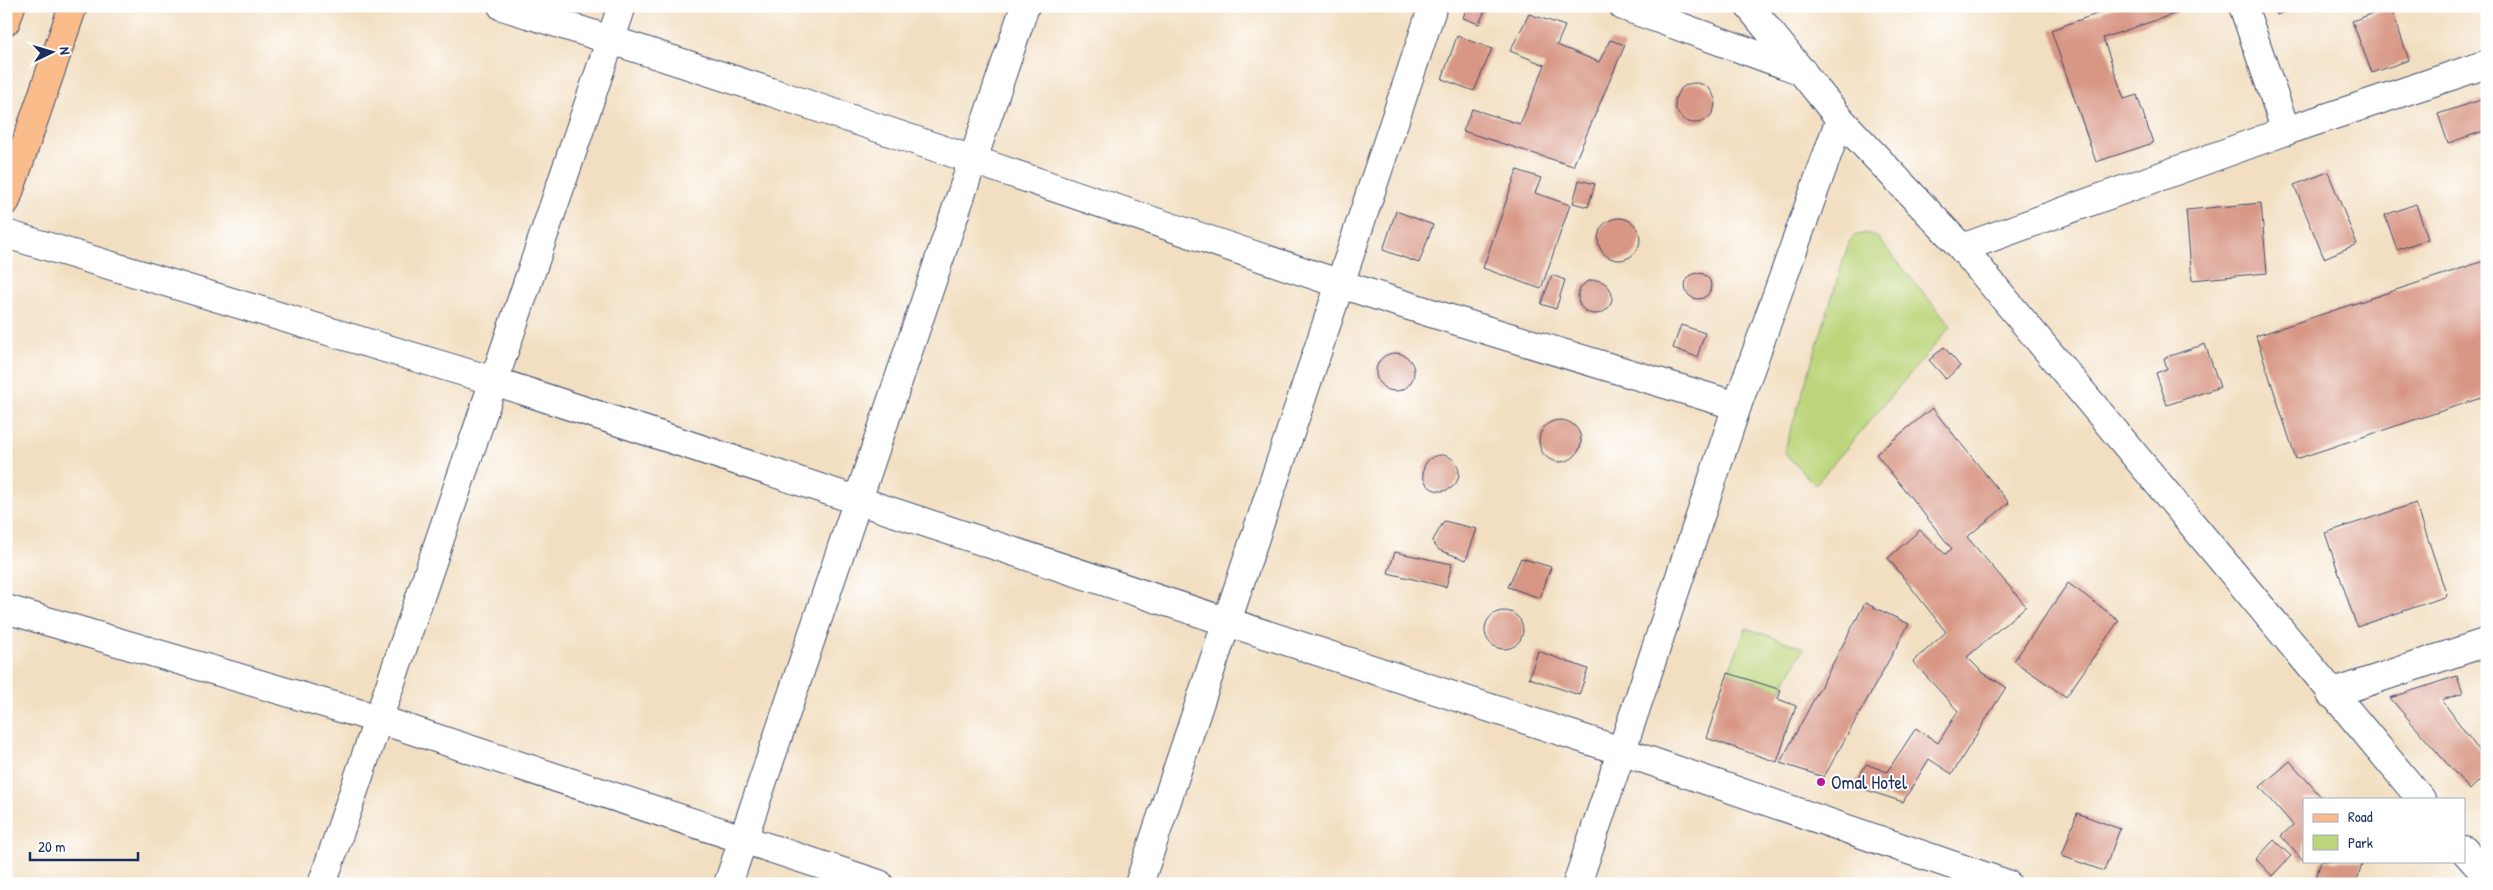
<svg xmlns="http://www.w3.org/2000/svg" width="2493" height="890" font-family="'Patrick Hand',sans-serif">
<rect width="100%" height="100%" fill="#fff"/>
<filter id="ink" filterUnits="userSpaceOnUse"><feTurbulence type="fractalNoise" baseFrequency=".02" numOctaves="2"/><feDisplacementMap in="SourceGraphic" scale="10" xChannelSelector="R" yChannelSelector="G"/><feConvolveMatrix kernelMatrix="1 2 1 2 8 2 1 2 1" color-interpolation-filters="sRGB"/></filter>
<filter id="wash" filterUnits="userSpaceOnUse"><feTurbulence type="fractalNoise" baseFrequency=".0096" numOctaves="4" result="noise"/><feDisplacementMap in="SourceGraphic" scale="20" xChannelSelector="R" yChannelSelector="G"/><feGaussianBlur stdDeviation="1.12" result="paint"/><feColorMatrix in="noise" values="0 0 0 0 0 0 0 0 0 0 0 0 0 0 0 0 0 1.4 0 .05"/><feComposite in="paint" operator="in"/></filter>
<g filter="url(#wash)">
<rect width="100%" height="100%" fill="#f2dfc1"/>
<!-- green -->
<g fill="#bcd57a" stroke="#6c826c">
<path d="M1866,233L1878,238L1951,326L1815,485L1784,452L1849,242L1854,236Z"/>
<path d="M1746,628L1804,648L1781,690L1728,673Z"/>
</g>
<g id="blocks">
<!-- building -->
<g fill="#d89785">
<path d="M1467,6H1487L1479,24L1463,18Z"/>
<path d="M2119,6H2175L2177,13L2103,38L2124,99L2137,95L2153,143L2096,162L2051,30Z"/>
<path d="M2273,6H2298L2277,15Z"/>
<path d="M2391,7L2409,60L2372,73L2352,21Z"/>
<path d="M1529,14L1565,26L1557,45L1599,62L1610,40L1625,45L1573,166L1463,131L1472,109L1520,124L1545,65L1510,51Z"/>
<path d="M1457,36L1492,49L1474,91L1442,79Z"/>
<circle cx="1695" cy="103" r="20"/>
<path d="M2487,98V130L2448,143L2438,114Z"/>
<path d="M1517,170L1541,178L1535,193L1570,205L1541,289L1483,268Z"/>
<path d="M2328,172L2357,244L2324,258L2294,185Z"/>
<path d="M1579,180L1595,184L1588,207L1573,203Z"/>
<path d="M2261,203L2267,273L2192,280L2186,210Z"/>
<path d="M2416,204L2428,239L2397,250L2385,215Z"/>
<path d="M1396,211L1433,225L1419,263L1383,250Z"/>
<circle cx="1619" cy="239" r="21"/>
<path d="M2487,260V396L2296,459L2256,336Z"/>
<circle cx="1698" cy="286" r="13"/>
<path d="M1552,275L1565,280L1556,309L1541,304Z"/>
<circle cx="1595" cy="297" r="17"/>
<path d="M1681,325L1705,333L1697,357L1673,348Z"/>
<path d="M2205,344L2220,387L2167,405L2156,373L2167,369L2164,358Z"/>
<path d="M1944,347L1960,366L1946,379L1929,360Z"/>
<circle cx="1395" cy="372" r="19"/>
<path d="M1932,408L2009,503L1967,537L2026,606L1967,657L1982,672L2006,687L1952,774L1929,759L1903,802L1854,786L1866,764L1887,772L1916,728L1938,743L1958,711L1913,662L1946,632L1888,558L1920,530L1945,554L1952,549L1876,454Z"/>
<circle cx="1560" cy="441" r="21"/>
<circle cx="1441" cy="473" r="18"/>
<path d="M2416,503L2447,596L2357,627L2325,533Z"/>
<path d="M1444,521L1477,529L1466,560L1439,550L1432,542Z"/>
<path d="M1395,552L1452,564L1446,587L1388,573Z"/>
<path d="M1521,558L1551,567L1540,598L1508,587Z"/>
<path d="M2068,583L2119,620L2066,697L2014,661Z"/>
<path d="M1865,603L1909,624L1824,777L1780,763Z"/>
<circle cx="1504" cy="630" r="19"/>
<path d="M1538,651L1588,669L1579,695L1529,678Z"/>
<path d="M1728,673L1781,690L1778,699L1796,706L1777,762L1706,738Z"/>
<path d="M2457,676L2463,693L2442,700L2487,762V773L2470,790L2390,698Z"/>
<path d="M2290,761L2323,799H2304V859L2302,860L2281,836L2293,825L2260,787Z"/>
<path d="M2077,813L2120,829L2104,871L2062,856Z"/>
<path d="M2274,840L2291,856L2272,876L2256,859Z"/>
<path d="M2321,861H2363L2356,884H2314Z"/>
</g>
</g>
</g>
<g filter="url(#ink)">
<use href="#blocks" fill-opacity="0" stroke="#3b496d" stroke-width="1"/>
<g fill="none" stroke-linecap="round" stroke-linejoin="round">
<!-- minor casing -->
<g stroke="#3b496d" stroke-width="30">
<g id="minor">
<path d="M502,6C783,92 1059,191 1338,283C1470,327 1604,365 1737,406"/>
<path d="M1623,6L1802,71"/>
<path d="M1749,6L1840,119L1962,248L2421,799"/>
<path d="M2243,6L2286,131"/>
<path d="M6,234L494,381L1621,751L2007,884"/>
<path d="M1962,248L2286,131L2487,64"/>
<path d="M6,609L378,719L879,884"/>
<path d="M2331,694L2487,642"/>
<path d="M2464,850L2487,876"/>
<path d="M322,884L622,6"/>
<path d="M728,884L1025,6"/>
<path d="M1139,884L1433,6"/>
<path d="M1577,884L1737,406L1840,119"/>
</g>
</g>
<!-- primary casing -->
<g stroke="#3b496d" stroke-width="30">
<g id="primary">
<path d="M6,21L11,6"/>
<path d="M6,201L73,6"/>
</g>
</g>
<!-- minor -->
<use href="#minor" stroke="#fff" stroke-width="28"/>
<!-- primary -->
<use href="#primary" stroke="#fabc8b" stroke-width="28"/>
</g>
</g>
<!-- markers -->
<circle fill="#b5179e" stroke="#fff" stroke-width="2" cx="1821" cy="782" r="5"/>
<g text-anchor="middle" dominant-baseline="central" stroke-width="4" stroke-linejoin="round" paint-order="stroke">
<!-- poi labels -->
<g font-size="19" fill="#1b2f5e" stroke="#fff" text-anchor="start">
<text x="1831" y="782">Omal Hotel</text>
</g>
</g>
<!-- margin -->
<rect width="2493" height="890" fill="none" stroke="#fff" stroke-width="25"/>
<!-- legend -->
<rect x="2303" y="798" width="162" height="65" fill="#ffffff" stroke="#a4acbf"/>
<rect x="2313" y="814" width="25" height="8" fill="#fabc8b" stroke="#a4acbf"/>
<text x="2348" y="822" font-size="15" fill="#1b2f5e">Road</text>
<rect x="2313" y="835" width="25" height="15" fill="#bcd57a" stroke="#a4acbf"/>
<text x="2348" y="848" font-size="15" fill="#1b2f5e">Park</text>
<!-- north arrow -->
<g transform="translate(52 52) rotate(85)" stroke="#ffffff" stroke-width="4" paint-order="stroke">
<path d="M0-4L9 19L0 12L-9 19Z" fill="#1b2f5e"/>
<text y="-8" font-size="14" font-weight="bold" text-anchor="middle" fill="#1b2f5e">N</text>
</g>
<!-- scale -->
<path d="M30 852v8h108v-8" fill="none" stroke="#1b2f5e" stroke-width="2.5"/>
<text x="38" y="852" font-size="15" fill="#1b2f5e" stroke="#ffffff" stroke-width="4" paint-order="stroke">20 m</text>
</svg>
